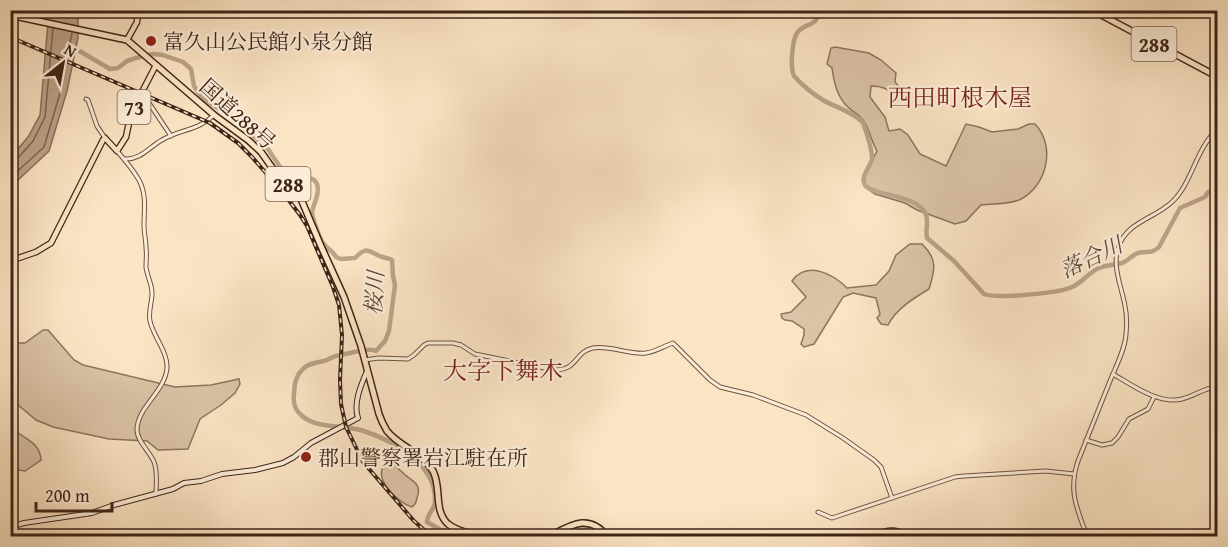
<svg xmlns="http://www.w3.org/2000/svg" width="1228" height="547" font-family="'Gentium Book Plus','Noto Serif JP',serif">
<rect width="100%" height="100%" fill="#fbe4c4"/>
<filter id="stains"><feTurbulence type="fractalNoise" baseFrequency=".00333" numOctaves="4"/><feColorMatrix values="0 0 0 0 .2 0 0 0 0 .09 0 0 0 0 .02 0 0 0 .5 -.17"/></filter>
<radialGradient id="worn" r=".72"><stop offset=".6" stop-color="#630" stop-opacity="0"/><stop offset="1" stop-color="#630" stop-opacity=".3"/></radialGradient>
<!-- green -->
<g fill="#dbc3a7" stroke="#8c745f" stroke-width="1.5">
<path d="M835,47L869,53L881,60L896,73L895,82L907,96L903,101C892,92 886,86 871,86L870,97L885,117L889,131L900,129L908,135L920,154L946,166L966,124L979,127L992,132L1018,129L1029,124H1035C1057,147 1046,188 1019,200C1007,205 994,203 981,205L966,221L955,224L917,210L905,203L875,194L865,187V175L877,151C871,141 870,130 863,120C860,115 853,112 849,108C837,98 834,82 832,68L827,64L831,48Z"/>
<path d="M910,244H922C938,259 935,270 929,289C914,298 896,309 888,325L881,324L877,318L880,314L876,298L853,293L843,297L814,344L804,347L801,344L804,335V329L792,321L785,320L782,318L781,314L791,312L806,297L792,281C807,260 833,274 847,288L876,285L889,271L896,255Z"/>
<path d="M43,330H48L74,360L83,365L175,387L211,385L239,379L240,384L235,393L221,405L200,419L188,449L158,450L147,441L109,439L53,427L36,420L11,399V343H25Z"/>
<path d="M10,427C22,438 40,441 41,460L25,471L19,470L11,466Z"/>
<path d="M390,461C396,464 396,467 401,471C410,481 423,482 417,498C415,505 417,502 412,507C400,504 375,481 383,467C384,465 388,462 390,461Z"/>
</g>
<!-- water -->
<path fill="#bba389" stroke="#89705b" stroke-width="1.5" d="M49,11H78V38L67,91L49,151L16,182L11,185V157L28,137L40,115Z"/>
<g fill="none" stroke-linecap="round" stroke-linejoin="round">
<!-- shore -->
<g stroke="#7c6450" stroke-width="1.5">
<path d="M10,160L17,159L33,141L45,117L53,28"/>
<path d="M10,178L44,147L61,90L72,33"/>
</g>
<!-- river -->
<g stroke="#bba389" stroke-width="4.5">
<path d="M818,10C819,28 804,22 797,33C792,41 790,68 794,76C802,85 813,94 823,100C833,106 857,114 863,123C866,130 873,153 872,159C870,167 860,177 865,185C874,197 917,193 926,215C929,222 925,231 927,238L954,261L984,294C998,299 1059,293 1072,287C1082,283 1089,272 1099,268C1106,265 1114,265 1122,263C1128,261 1132,255 1138,253C1147,251 1152,254 1159,247L1180,208L1205,197L1208,192H1218"/>
<path d="M71,46L110,69L118,68L127,61L136,58L153,54L163,55L183,62L191,69L194,86L202,98L238,121L268,149L286,176C294,179 310,176 314,180C323,188 314,202 312,212C312,217 320,239 323,243C327,249 333,251 336,257L341,259L355,258C367,245 369,252 382,257C386,258 389,258 392,260L393,276L395,285L389,331L385,341L376,351C372,350 372,349 367,350C357,351 346,354 336,356C332,357 328,360 324,361C317,363 308,363 303,369C296,375 294,386 294,394C293,402 294,409 301,415C316,429 342,425 361,430C392,440 437,464 435,501C435,509 427,514 427,522L441,530L466,536"/>
<path d="M567,536L577,531L586,528L600,536"/>
</g>
<!-- tertiary casing -->
<g stroke="#6d5442" stroke-width="5">
<g id="tertiary">
<path d="M140,97L149,103L171,136"/>
<path d="M86,99L88,100L97,126L105,138"/>
<path d="M117,151C125,160 133,170 139,180C147,195 144,210 144,225C144,233 146,241 146,248C147,254 146,260 146,267C147,276 152,284 152,293C152,303 148,311 150,321C153,336 168,352 167,368C165,392 137,407 137,430C137,441 150,452 154,462C158,472 156,484 156,494"/>
<path d="M124,159C141,160 149,147 162,140C180,129 198,131 214,115"/>
<path d="M364,360L379,358L408,359L414,355L424,345L428,343H453L461,345L475,354L549,369C578,374 573,352 593,348C610,345 629,355 646,353C655,352 664,346 673,343L710,380L720,387L753,395L806,415L843,438L874,460L881,467L892,498"/>
<path d="M1113,374C1132,385 1159,405 1182,399C1195,396 1205,387 1218,387"/>
<path d="M1086,440L1102,445L1112,443L1118,437L1129,419L1148,409L1154,397"/>
<path d="M818,512L832,518L955,477L964,476L1046,471L1074,474"/>
<path d="M1087,536C1077,509 1068,491 1078,461C1089,434 1099,408 1110,381C1116,366 1125,350 1126,334C1127,324 1127,315 1125,306C1122,288 1112,267 1118,248C1126,222 1154,219 1172,202C1193,182 1195,149 1218,129"/>
</g>
</g>
<!-- secondary casing -->
<g stroke="#3e2417" stroke-width="6">
<path id="secondary" d="M10,527L24,523L92,513L114,505L173,489L184,483L201,481L222,474L255,470L283,463L294,457L311,443L358,418C353,403 361,385 367,371"/>
</g>
<!-- primary casing -->
<g stroke="#3e2417" stroke-width="7">
<g id="primary">
<path d="M127,40L137,22L138,10"/>
<path d="M10,261L36,252L51,243L103,140L105,138L117,151L126,137L131,113L156,65"/>
</g>
</g>
<!-- trunk casing -->
<g stroke="#3e2417" stroke-width="8">
<g id="trunk">
<path d="M1092,10L1218,77"/>
<path d="M10,15L127,40L214,115L248,140L261,152L278,176L293,189L301,199L320,244L344,297L361,346L379,414C381,420 384,426 387,431C400,447 423,453 433,471C442,488 433,510 448,524C456,531 469,533 479,536"/>
<path d="M550,536C571,525 589,513 607,536"/>
<path d="M877,536C887,530 896,529 905,536"/>
</g>
</g>
<!-- tertiary -->
<use href="#tertiary" stroke="#fcedd9" stroke-width="3"/>
<!-- secondary -->
<use href="#secondary" stroke="#fcedd9" stroke-width="4"/>
<!-- primary -->
<use href="#primary" stroke="#fbe4c4" stroke-width="4.5"/>
<!-- trunk -->
<use href="#trunk" stroke="#fbe4c4" stroke-width="5"/>
<!-- rail casing -->
<g stroke="#3e2417" stroke-width="4">
<path id="rail" d="M10,37L210,123L238,143L252,157L284,194L300,215L307,226L333,287L339,305L342,335L340,380L341,404L346,427L363,462L414,521L431,536"/>
</g>
<!-- rail -->
<use href="#rail" stroke="#fcedd9" stroke-width="1.5" stroke-dasharray="4.5" stroke-linecap="butt"/>
</g>
<!-- markers -->
<g fill="#8f2418" stroke="#fcedd9" stroke-width="2">
<circle cx="151" cy="41" r="6"/>
<circle cx="306" cy="457" r="6"/>
</g>
<g text-anchor="middle" dominant-baseline="central" stroke-width="4.5" stroke-linejoin="round" paint-order="stroke">
<!-- shield labels -->
<g fill="#fcedd9" stroke="#776051" stroke-width="1.5">
<rect x="1131.5" y="27" width="45" height="34" rx="4.5"/>
<rect x="117.5" y="90" width="33" height="34" rx="4.5"/>
<rect x="265.5" y="167" width="45" height="34" rx="4.5"/>
</g>
<g font-size="20" font-weight="bold" fill="#3e2417">
<text x="1154" y="44">288</text>
<text x="134" y="107">73</text>
<text x="288" y="184">288</text>
</g>
<!-- poi labels -->
<g font-size="21" fill="#3e2417" stroke="#fcedd9" text-anchor="start">
<text x="163" y="41">富久山公民館小泉分館</text>
<text x="318" y="457">郡山警察署岩江駐在所</text>
</g>
<!-- street labels -->
<g font-size="21" fill="#3e2417" stroke="#fcedd9">
<text transform="translate(238 114) rotate(42)">国道288号</text>
</g>
<!-- water labels -->
<g font-size="22" font-style="italic" fill="#644a39" stroke="#fcedd9">
<text transform="translate(1091 257) rotate(-25)">落合川</text>
<text transform="translate(374 293) rotate(-86)">桜川</text>
</g>
<!-- quarter labels -->
<g font-size="24" fill="#7a1f14" stroke="#fcedd9">
<text x="960" y="97">西田町根木屋</text>
<text x="503" y="370">大字下舞木</text>
</g>
</g>
<!-- margin -->
<rect width="1228" height="547" fill="none" stroke="#fbe4c4" stroke-width="36"/>
<rect x="12" y="12" width="1204" height="523" fill="none" stroke="#3e2417" stroke-width="3"/>
<rect x="18" y="18" width="1192" height="511" fill="none" stroke="#3e2417" stroke-width="1.5"/>
<!-- north arrow -->
<g transform="translate(63 63) rotate(31)" stroke="#fcedd9" stroke-width="4.5" paint-order="stroke">
<path d="M0-4.5L10 22L0 15L-10 22Z" fill="#3e2417"/>
<text y="-9" font-size="16" font-weight="bold" text-anchor="middle" fill="#3e2417">N</text>
</g>
<!-- scale -->
<path d="M36 502v9h76v-9" fill="none" stroke="#3e2417" stroke-width="3"/>
<text x="45" y="502" font-size="18" fill="#3e2417" stroke="#fcedd9" stroke-width="4.5" paint-order="stroke">200 m</text>
<rect width="100%" height="100%" filter="url(#stains)"/>
<rect width="100%" height="100%" fill="url(#worn)"/>
</svg>
